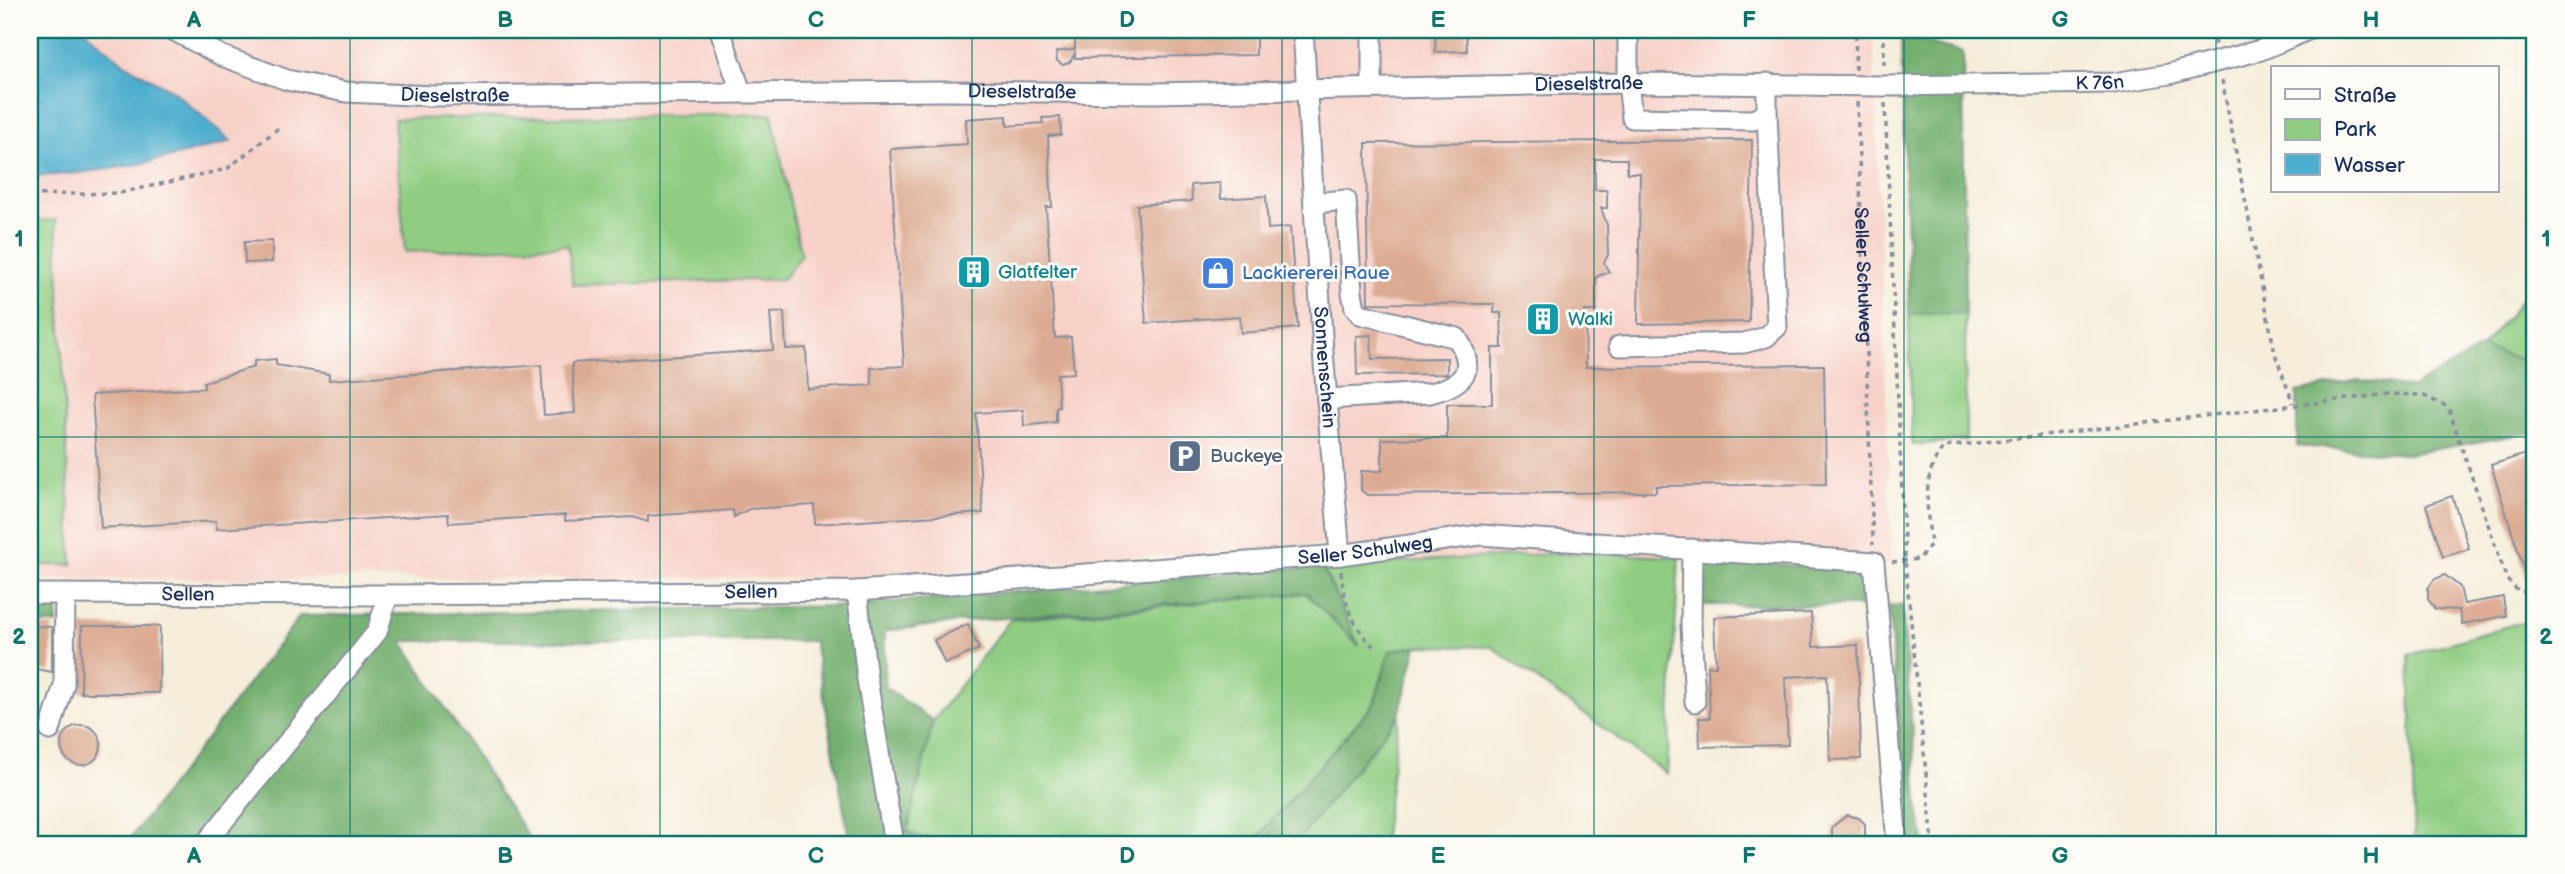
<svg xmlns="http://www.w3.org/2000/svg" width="2565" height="874" font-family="'Balsamiq Sans',sans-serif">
<rect width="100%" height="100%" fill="#fdfcf7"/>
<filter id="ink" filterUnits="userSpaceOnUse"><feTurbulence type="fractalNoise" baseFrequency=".0143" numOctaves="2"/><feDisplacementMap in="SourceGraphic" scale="14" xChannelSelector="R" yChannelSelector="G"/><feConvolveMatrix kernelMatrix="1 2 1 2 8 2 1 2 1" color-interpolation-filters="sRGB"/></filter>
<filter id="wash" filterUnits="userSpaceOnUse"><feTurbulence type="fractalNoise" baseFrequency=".00686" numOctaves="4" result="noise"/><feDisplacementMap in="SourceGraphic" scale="28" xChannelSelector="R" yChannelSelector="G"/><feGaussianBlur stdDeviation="1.57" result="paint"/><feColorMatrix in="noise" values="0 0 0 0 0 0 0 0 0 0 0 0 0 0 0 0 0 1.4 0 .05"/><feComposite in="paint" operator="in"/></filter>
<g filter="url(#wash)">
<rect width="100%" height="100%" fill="#f6eedb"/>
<!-- built -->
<path fill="#f7d1c8" d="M30,30H1873L1892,565L1569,553L1329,570L1326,544L857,578L30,579Z"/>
<!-- green -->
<g fill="#90cd82" stroke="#567e70" stroke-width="2">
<path d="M772,114L801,255L783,279L573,285L568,245L405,252L394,119Z"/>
<path d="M56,220L72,565H30V221Z"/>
<path d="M2535,284V364L2482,347Z"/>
<path d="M1965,313L1966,440L1912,445L1909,314Z"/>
<path d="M1569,553L1679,557L1667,774L1492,647L1417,646L1390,651L1374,704L1252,844H941L907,832L933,721L1010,620L1306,593L1357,644L1322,566Z"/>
<path d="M2535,618V844H2415L2409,655Z"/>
<path d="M1399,715L1383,844H1295Z"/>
</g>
<!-- forest -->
<g fill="#74b070" stroke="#487067" stroke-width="2">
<path d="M1901,36L1963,52L1965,313L1909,314Z"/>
<path d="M2482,347L2535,364V432L2407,454L2297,446V392L2358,380L2412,388Z"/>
<path d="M1703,558L1866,571L1870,606L1701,605Z"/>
<path d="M1322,566L1359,646L1306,593L969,621L885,631V687L933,721L907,832L941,844H850L814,641H402L533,844H221L200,832L191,844H126L300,616L842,606Z"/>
<path d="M30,604H58L57,624H30Z"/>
<path d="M1902,605L1919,815L1925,844H1907L1889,606Z"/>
<path d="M1417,646L1399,715L1295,844H1252L1374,704L1390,651Z"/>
</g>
<!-- water -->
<path fill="#4eaecd" stroke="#346e96" stroke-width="2" d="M30,30H84L126,65L173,91L231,141C162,161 102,174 30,176Z"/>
<g id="blocks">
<!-- building -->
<g fill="#dcaa92">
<path d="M1075,30H1256V55L1075,58V53L1070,62L1063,65L1057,61L1056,52L1075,49Z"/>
<path d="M1436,30H1466L1467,51L1435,52Z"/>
<path d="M1007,116V126L1043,123L1042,118L1060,117L1061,135L1048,136L1052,207H1046L1055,338L1071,337L1074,373L1057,374L1059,407L1056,408V422L1024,426L1023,410L976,413L983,513L815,524L814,505L749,509L734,517L733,510L648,516V522L632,517L565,521V515L449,523L448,514L217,529L216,521L101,528L92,395L204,388V382L254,367V361L276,359V365L329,374V380L541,365L544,415L575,413L572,363L773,350L770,313L784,312L786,349L806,348L808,389L872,385L871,368L904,366L890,149L967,144L966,119Z"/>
<path d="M1752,140L1749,322L1638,324L1640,173H1627V159H1595V190H1607V208H1601L1607,225L1608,255L1604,263L1609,272L1596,277V311H1585L1586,367L1824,365L1826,484L1656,486V492L1367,495L1361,490V471H1382V439L1447,438V404H1492V348H1502L1501,313H1494V304L1368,303L1366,143Z"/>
<path d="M1220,183L1221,199L1266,196L1268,229L1290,227L1298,328L1241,333L1240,316L1146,323L1137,205L1192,201L1191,185Z"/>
<path d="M272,241V262L245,263L244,242Z"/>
<path d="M1371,335L1372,359L1447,358V374L1357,375L1356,336Z"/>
<path d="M2535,451V595H2532L2491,465Z"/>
<path d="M2452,496L2469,549L2443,557L2426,505Z"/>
<path d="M2445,575L2460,587L2464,604L2503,597L2506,616L2462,624L2459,610L2435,609L2428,599V588L2435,579Z"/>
<path d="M1811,613L1813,647L1858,645L1861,759L1830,760L1827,675L1785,677L1788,745L1700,747L1699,718H1710L1708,666H1716L1714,617Z"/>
<path d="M968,624L979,649L945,664L934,640Z"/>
<path d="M30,626L52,627V672L30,668Z"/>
<path d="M82,626H160L159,693H81Z"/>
<circle cx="81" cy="745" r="20"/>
<path d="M1847,815L1859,818L1865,824V844H1832V827Z"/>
</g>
</g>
</g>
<g filter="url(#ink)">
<use href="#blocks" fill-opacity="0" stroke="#888e9c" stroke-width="2"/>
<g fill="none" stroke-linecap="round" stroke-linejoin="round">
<!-- minor casing -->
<g stroke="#888e9c" stroke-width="23">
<g id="minor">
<path id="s2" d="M173,30L222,56L287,80L346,92L432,96L941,91L1155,93L1628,83L1884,86L2114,83L2169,74L2261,50L2308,30"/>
<path d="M720,30L741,92"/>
<path id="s3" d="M1303,30L1323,352L1340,555"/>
<path d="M1372,30V86"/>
<path d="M1628,30V83L1632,118L1753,120L1767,114V83"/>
<path d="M1314,203L1346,200L1352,293L1355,308L1360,314L1457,338C1478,371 1463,385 1430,393L1327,399"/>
<path d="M1619,346L1744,343L1766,337L1777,327L1767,114"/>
<path d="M1692,549L1691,626L1695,702"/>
<path d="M857,591L867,679L894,844"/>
<path id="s4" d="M30,594L388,595L857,591L1340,555L1480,535L1874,562L1897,844"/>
<path d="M50,730L64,685L65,594"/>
<path d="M205,844L377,632L388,595"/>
</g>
</g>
<!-- path -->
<g stroke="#888e9c" stroke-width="3.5" stroke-dasharray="5 5" stroke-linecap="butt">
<path d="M1884,30V67"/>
<path d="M2212,30L2215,45"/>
<path d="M1855,70L1856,30"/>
<path d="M2222,80L2275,354L2293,403"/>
<path id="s1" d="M1857,102L1873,545"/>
<path d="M1885,103L1905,561L1933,844"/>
<path d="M30,195L120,193L227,169L281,126"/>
<path d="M1892,562L1919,559L1931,544C1927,511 1921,473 1944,447L2388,394L2422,395L2448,407L2507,580L2519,592H2535"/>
<path d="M1341,571C1344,605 1353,627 1377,650"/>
</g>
<!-- minor -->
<use href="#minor" stroke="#fff" stroke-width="19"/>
</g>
</g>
<!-- grid -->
<path fill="none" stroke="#0f766e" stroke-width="2" stroke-opacity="0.55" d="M350,30V844M660,30V844M972,30V844M1282,30V844M1594,30V844M1904,30V844M2216,30V844M30,437H2535"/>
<!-- icons -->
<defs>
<g id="building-square" transform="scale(1.75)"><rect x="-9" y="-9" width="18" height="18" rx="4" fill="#0f9aa8" stroke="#fdfcf7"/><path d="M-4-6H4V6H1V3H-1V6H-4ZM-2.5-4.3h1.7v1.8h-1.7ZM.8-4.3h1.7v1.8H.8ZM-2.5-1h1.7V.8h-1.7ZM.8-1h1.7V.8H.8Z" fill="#fff"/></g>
<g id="shop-square" transform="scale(1.75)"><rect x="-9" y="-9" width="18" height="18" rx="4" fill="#3f7fe0" stroke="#fdfcf7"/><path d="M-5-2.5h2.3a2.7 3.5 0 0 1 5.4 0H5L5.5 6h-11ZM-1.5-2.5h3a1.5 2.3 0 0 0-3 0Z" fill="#fff"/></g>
<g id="parking-square" transform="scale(1.75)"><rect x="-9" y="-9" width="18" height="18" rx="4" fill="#5c6f8a" stroke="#fdfcf7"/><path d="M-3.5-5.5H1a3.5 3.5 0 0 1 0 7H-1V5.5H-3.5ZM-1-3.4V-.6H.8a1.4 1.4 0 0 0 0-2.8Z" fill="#fff"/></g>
</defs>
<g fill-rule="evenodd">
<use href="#building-square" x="974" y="272"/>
<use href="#shop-square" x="1218" y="273"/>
<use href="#building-square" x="1543" y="319"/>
<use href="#parking-square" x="1185" y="456"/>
</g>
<g text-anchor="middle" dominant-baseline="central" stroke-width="6" stroke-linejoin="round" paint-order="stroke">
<!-- street labels -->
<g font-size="19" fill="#1b2f5e" stroke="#fdfcf7">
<text stroke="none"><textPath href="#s2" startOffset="1939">K 76n</textPath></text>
<text stroke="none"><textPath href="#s2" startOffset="1428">Dieselstraße</textPath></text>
<text stroke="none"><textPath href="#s2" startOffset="861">Dieselstraße</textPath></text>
<text stroke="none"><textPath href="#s2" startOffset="294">Dieselstraße</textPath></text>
<text stroke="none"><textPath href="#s1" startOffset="173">Seller Schulweg</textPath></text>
<text stroke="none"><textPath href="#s3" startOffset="338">Sonnenschein</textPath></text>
<text stroke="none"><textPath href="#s4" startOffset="1337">Seller Schulweg</textPath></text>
<text stroke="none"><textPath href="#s4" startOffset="721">Sellen</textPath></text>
<text stroke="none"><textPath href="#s4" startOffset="158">Sellen</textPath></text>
</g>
<!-- culture labels -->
<g font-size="19" fill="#0d838f" stroke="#fdfcf7" text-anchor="start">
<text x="998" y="272">Glatfelter</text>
<text x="1568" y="319">Walki</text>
</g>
<!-- shop labels -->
<g font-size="19" fill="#366cbe" stroke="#fdfcf7" text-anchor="start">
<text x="1242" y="273">Lackiererei Raue</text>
</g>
<!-- service labels -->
<g font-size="19" fill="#4e5e75" stroke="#fdfcf7" text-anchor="start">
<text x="1210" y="456">Buckeye</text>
</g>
</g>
<!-- margin -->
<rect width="2565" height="874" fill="none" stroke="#fdfcf7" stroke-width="77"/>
<!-- legend -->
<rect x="2271" y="66" width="228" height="126" fill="#fdfcf7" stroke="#a3aaba" stroke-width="2"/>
<rect x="2285" y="89" width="35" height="10" fill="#ffffff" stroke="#a3aaba" stroke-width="2"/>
<text x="2334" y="102" font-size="21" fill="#1b2f5e">Straße</text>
<rect x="2285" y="119" width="35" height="21" fill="#90cd82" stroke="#a3aaba" stroke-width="2"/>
<text x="2334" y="136" font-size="21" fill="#1b2f5e">Park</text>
<rect x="2285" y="154" width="35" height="21" fill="#4eaecd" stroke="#a3aaba" stroke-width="2"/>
<text x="2334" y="172" font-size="21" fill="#1b2f5e">Wasser</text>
<rect x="38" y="38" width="2488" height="798" fill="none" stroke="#0f766e" stroke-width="2.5"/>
<g font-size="23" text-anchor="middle" font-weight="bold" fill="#0f766e">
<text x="194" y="27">A</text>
<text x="505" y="27">B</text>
<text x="816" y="27">C</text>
<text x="1127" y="27">D</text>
<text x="1438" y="27">E</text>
<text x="1749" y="27">F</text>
<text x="2060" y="27">G</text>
<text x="2371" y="27">H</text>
<text x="19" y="246">1</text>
<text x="2546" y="246">1</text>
<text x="19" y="644">2</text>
<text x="2546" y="644">2</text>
<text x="194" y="863">A</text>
<text x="505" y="863">B</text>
<text x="816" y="863">C</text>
<text x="1127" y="863">D</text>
<text x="1438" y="863">E</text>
<text x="1749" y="863">F</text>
<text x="2060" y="863">G</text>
<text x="2371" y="863">H</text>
</g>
</svg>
